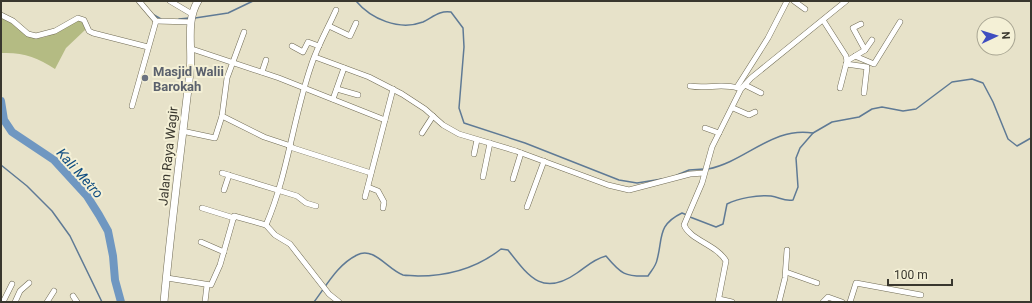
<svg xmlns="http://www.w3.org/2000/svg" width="1032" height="303" font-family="Roboto,sans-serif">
<rect width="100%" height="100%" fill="#e7e2c9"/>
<!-- green -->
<path fill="#b4bb83" d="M1,16C9,21 28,37 36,38C54,40 65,19 82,21L86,27L85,30L66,48L55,69C37,57 23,52 1,53Z"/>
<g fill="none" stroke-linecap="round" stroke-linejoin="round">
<!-- stream -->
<g stroke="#5f7a95" stroke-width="1.5">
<path d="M356,1C371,19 399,31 423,22C433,17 440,10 451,12L463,28L464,47L459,108L464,123L525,143L619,180L637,183L662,179"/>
<path d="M154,15L161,19"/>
<path d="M195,18L228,13L253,1"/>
<path d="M179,19L189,18"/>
<path d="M1,165L27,186L52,211L70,236L102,302"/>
<path d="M708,169C745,162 773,126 813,133"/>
<path d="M677,175L689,170L704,169"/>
<path d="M690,217L716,227L723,224L727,204C739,198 757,195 771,196C779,197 785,202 793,200L798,187L796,158L800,148L813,133L832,122L859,117L872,109L882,107L903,111L916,109L952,82L972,79L983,83L993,102L1008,139L1017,146L1031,138"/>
<path d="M314,302C327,285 337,265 357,255C374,246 388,270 403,275C407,276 413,275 418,276C448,276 477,268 501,249L508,250C529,277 543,297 577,273C587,266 594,259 606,256C621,274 625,277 648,276C651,271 656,266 657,260C663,238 657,225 682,213L687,215"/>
</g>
<!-- river -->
<path stroke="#6f97c1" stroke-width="8" d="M1,101L4,120L12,132L54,160L87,196L99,215L108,231L113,256L115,280L121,302"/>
<!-- minor casing -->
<g stroke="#706b55" stroke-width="6">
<g id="minor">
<path d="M139,1L156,21L191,22"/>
<path d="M170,1L192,14"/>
<path d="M794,1L805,9"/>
<path d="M1,15L13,21L28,34L36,36L55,31L78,18L84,20L89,31L93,33L148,47"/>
<path d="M823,20L846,56L847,61L840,88"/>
<path d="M329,26L350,36L356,23"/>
<path d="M244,32L227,78L222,116L264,137L291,146"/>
<path d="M292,46L303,52L308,42L319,46"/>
<path d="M192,49L279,78L385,120"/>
<path d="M865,50L872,40"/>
<path d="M855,56L874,64L900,22"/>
<path d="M315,57L369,77L402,94L425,109L443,125L459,134L516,151L608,185L629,190L690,174L704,173"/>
<path d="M847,61L865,50L853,28L861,24"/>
<path d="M846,64L867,67L864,93"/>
<path d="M262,72L266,60"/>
<path d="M745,85L761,93"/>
<path d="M690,86C707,89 721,83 738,88"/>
<path d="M737,87L768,38L787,1"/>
<path d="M337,89L358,95"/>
<path d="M333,99L344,68"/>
<path d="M132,106L156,21"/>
<path d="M733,108L749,115L755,112"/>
<path d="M705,128L719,133"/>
<path d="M182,131L215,138L222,116"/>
<path d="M422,133L433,116"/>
<path d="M290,147L371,173"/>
<path d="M474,154L477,140"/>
<path d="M222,173L297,196L306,203L316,206"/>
<path d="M483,177L490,143"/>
<path d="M513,179L521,153"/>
<path d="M368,187L378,191L384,202L383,208"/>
<path d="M224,190L229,175"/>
<path d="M365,197L393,89"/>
<path d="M527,207L544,161"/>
<path d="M202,208L234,218"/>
<path d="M266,225L275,235L290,244L329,294L339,302"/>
<path d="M201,242L224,252"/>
<path d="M786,272L817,283"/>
<path d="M167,278L211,285L220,265L234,216L266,225C288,174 293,118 311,66C317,47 328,28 336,10"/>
<path d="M73,296L77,302"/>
<path d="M719,299L732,302"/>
<path d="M4,300L12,284"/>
<path d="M15,302L20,291L29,283"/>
<path d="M47,302L54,291"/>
<path d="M205,302L207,285"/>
<path d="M718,302L726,261C717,245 690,240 684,225L702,183L712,147L741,89L751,78L846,1"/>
<path d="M779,302L785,278L787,250"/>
<path d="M823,302L828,297L842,302"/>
<path d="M850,302L856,283L921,295"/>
</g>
</g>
<!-- secondary casing -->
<g stroke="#706b55" stroke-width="8">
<path id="secondary" d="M164,302C171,225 181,149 190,72C193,48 185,22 198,1"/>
</g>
<!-- minor -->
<use href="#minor" stroke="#fff" stroke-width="5"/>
<!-- secondary -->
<use href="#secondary" stroke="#fff" stroke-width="7"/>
</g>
<!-- markers -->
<circle fill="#6b7280" stroke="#f4f0d6" stroke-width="1.5" cx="145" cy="78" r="4"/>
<g text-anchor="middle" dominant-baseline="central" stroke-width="4" stroke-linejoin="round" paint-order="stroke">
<!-- worship labels -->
<g font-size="13" font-weight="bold" fill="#5b616d" stroke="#f4f0d6" text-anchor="start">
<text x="153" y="71">Masjid Walii<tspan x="153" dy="15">Barokah</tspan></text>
</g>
<!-- street labels -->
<g font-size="13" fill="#39372e" stroke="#f4f0d6">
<text transform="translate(168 156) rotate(-84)">Jalan Raya Wagir</text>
</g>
<!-- water labels -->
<g font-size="14" font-style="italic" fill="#0f4d81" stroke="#f4f0d6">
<text transform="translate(80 173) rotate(48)">Kali Metro</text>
</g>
</g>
<!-- border -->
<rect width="1032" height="303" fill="none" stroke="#39372e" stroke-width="4"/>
<!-- north arrow -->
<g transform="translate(996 36) rotate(86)"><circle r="19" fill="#f4f0d6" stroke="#a9a693"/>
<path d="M0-3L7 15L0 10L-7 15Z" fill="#3f4dc0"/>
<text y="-6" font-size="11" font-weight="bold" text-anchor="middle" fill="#39372e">N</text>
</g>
<!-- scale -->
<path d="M888 279v6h64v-6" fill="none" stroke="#39372e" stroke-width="2"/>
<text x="894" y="279" font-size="12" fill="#39372e" stroke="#f4f0d6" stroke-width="3" paint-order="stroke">100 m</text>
</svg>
